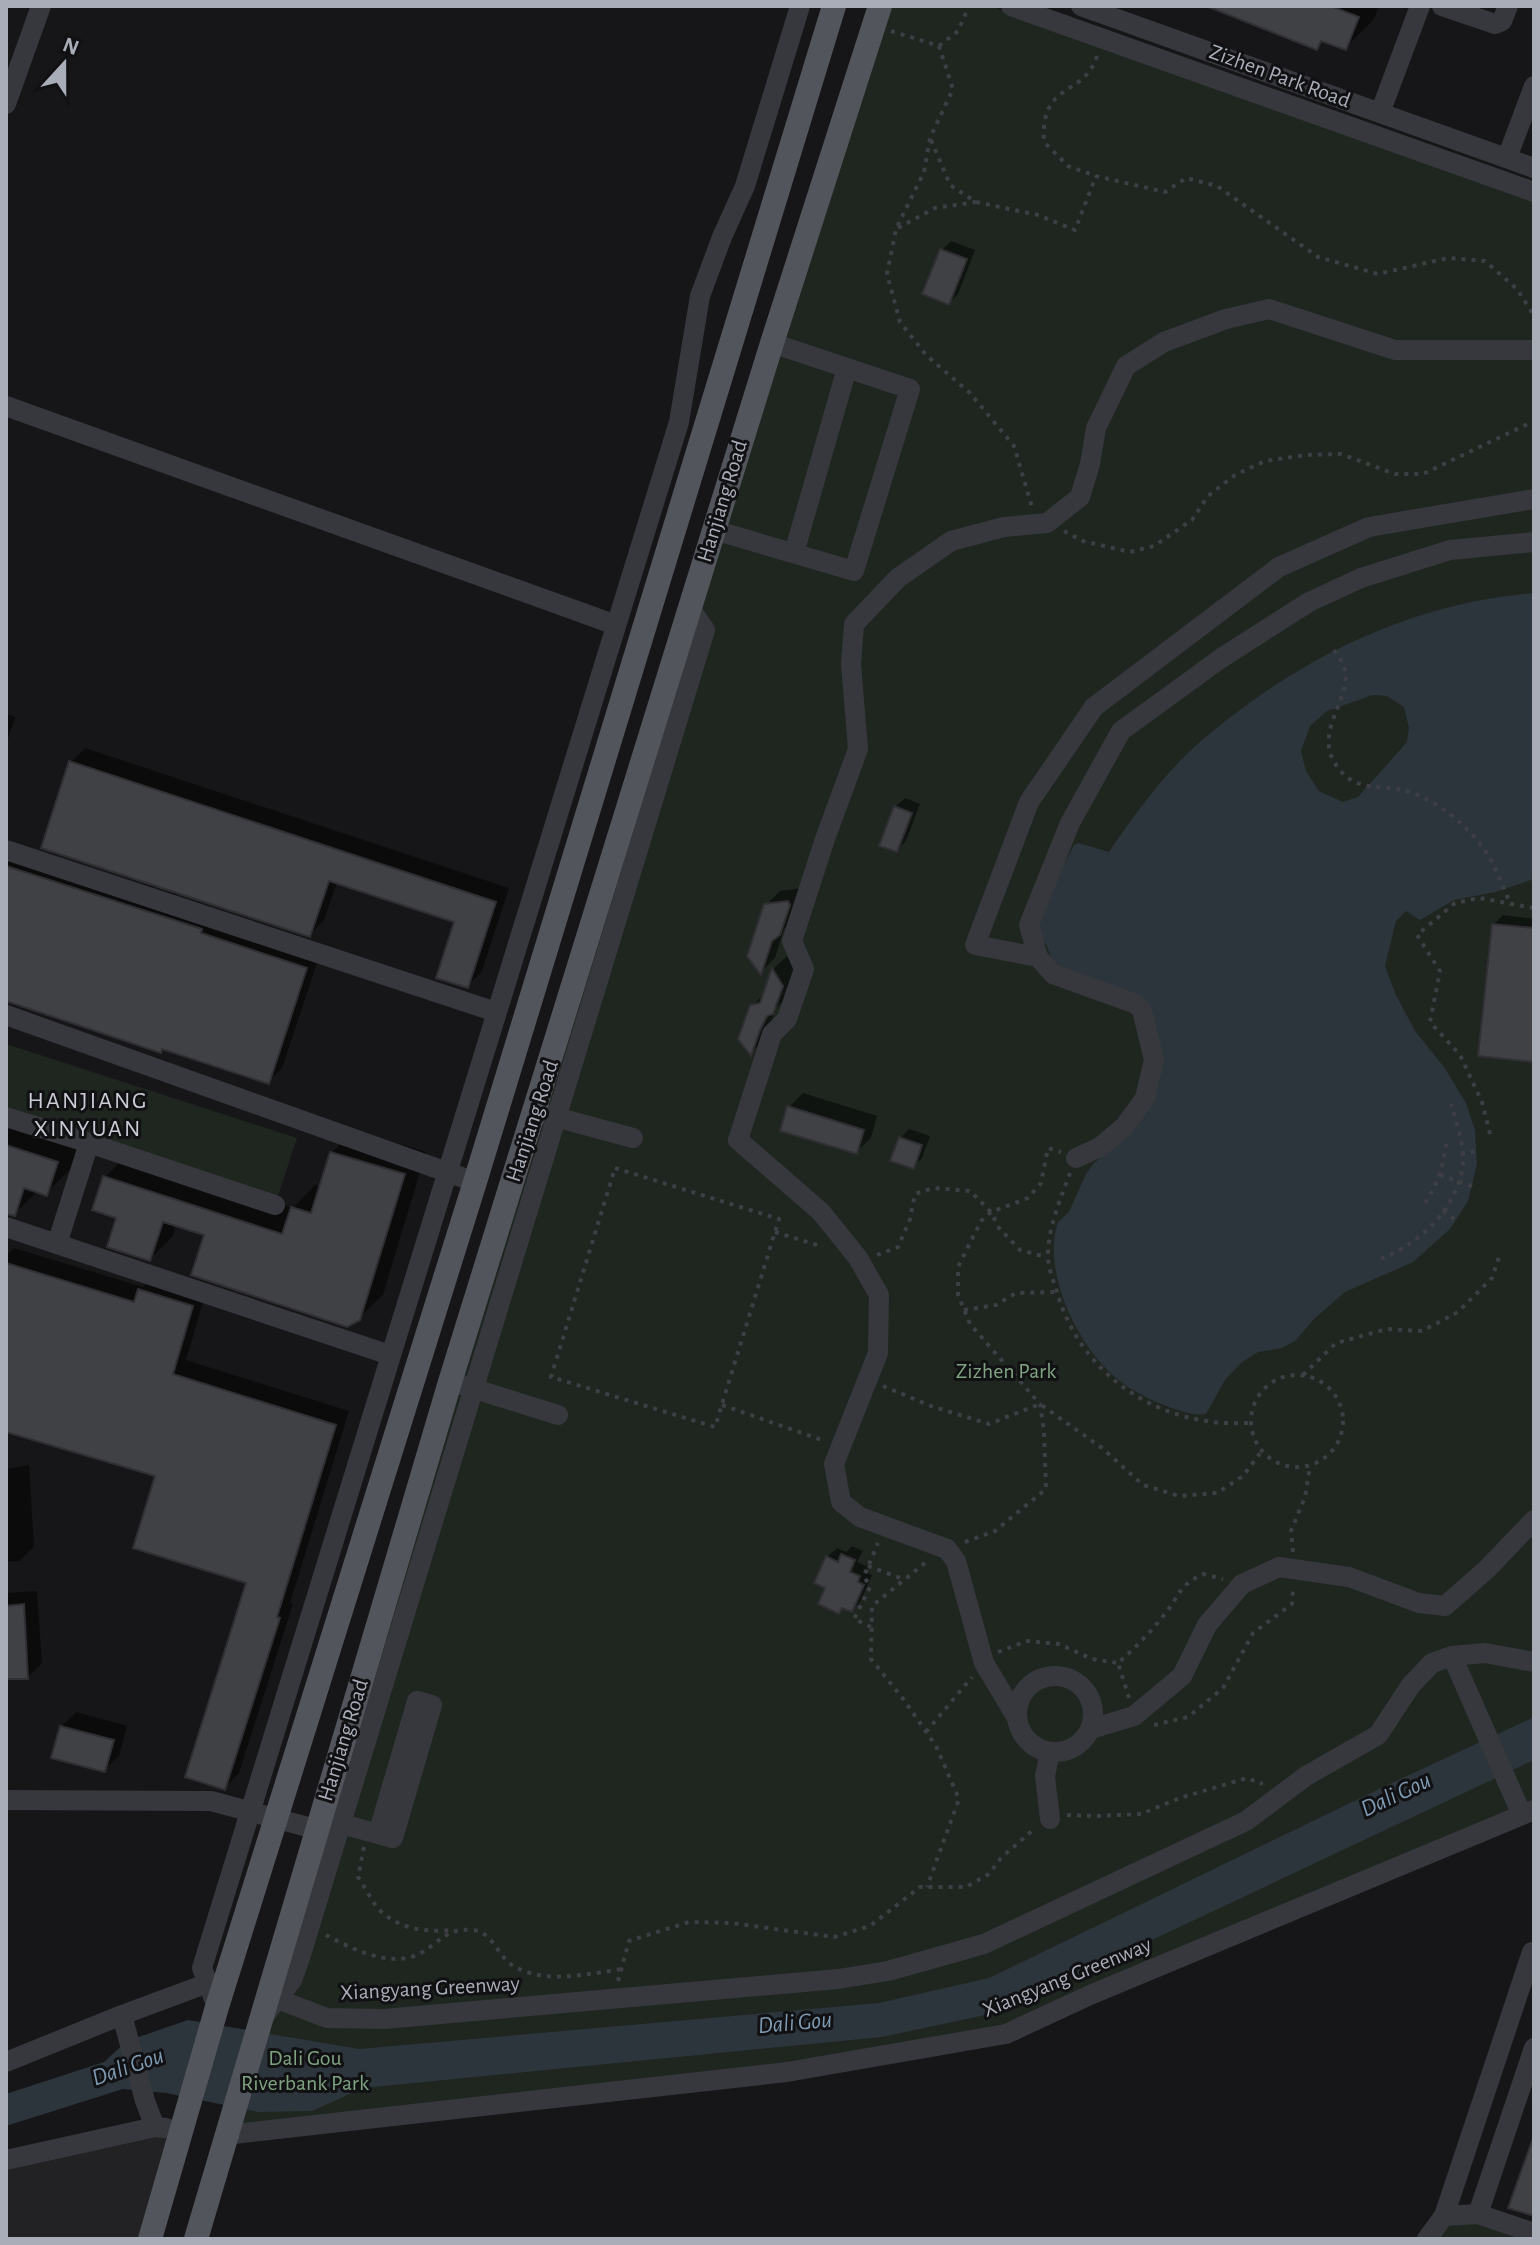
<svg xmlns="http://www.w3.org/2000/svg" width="1540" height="2245" font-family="'Alegreya Sans',sans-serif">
<rect width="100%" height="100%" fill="#161618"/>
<!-- built -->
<path fill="#222225" d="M181,2129L150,2239H6V2160Z"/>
<!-- green -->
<g fill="#1e261f">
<path d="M880,6H991L1534,202V1810L1006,2034L225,2135Z"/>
<path d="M6,1044L297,1138L275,1205L6,1117Z"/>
<path d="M1478,2214L1534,2239H1427L1444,2216Z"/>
</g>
<!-- water -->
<g fill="#2c353c" fill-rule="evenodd">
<path d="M1534,593V879L1495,892L1454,900L1420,920L1406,911L1396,921L1385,966L1396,995L1415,1031L1444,1067L1466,1103L1475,1130L1477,1164L1468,1201L1450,1229L1413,1262L1345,1292L1314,1319L1295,1341L1282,1348L1258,1352L1242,1362L1225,1380L1206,1414C1192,1416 1177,1410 1164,1405C1149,1399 1133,1391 1120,1381C1079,1350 1041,1273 1058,1222L1069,1212L1086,1174L1094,1163L1135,1129L1154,1096L1147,1007L1055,970L1047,946L1036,930L1038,915L1074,845L1079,843L1109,852C1137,811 1168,768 1207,736C1299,658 1413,602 1534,593ZM1373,695L1387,696L1404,707L1409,728L1407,742L1358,797L1343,802L1319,791L1306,771L1301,751L1310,726L1327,711Z"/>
<path d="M1534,1717V1760L999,2012L882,2037L363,2088L312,2111L258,2112L166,2093L123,2089L6,2126V2094L104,2062L127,2041L188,2020L359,2049L879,2003L989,1978L1379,1789Z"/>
</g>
<!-- shadow -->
<g fill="#0007">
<path d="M1215,6H1379L1374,19L1345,48L1324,40L1317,48Z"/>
<path d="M951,241L975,250L958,294L949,303L942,250Z"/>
<path d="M6,714L15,717L6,745Z"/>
<path d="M85,748L509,888L482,971L468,986L457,921L337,882L324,920L310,935L71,762Z"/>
<path d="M905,798L920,804L906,841L897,850L895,807Z"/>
<path d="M6,847L320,954L282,1068L268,1082L6,999Z"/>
<path d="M802,888L794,919L784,929L775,958L761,972L766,905L780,891Z"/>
<path d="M1503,915L1534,919V1060L1494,924Z"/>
<path d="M787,956L796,970L787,998L776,1008L765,1039L751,1053L752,1006L766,992L773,969Z"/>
<path d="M803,1093L877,1116L871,1138L856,1152L789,1107Z"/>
<path d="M6,1107L85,1133L75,1165L46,1193L38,1191L14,1214H6Z"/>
<path d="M909,1129L930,1136L922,1158L913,1167L900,1138Z"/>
<path d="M354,1130L426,1152L383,1295L359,1318L206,1234L176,1224L173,1236L150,1259L119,1216L105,1177L127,1155L293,1208L315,1185L321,1187L332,1153Z"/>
<path d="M14,1248L143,1287L154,1276L206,1292L186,1360L349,1411L290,1603L293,1604L239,1773L225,1787L248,1581L157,1475L6,1429V1256Z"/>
<path d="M29,1465L34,1546L20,1561L6,1562V1469Z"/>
<path d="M852,1546L863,1551L857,1562L868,1567L866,1572L872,1575L861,1601L852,1610L844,1606L839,1612L828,1587L827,1557L837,1548L846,1552Z"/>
<path d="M37,1591L42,1663L28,1677H6V1593Z"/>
<path d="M76,1712L127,1726L119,1756L104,1770L61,1727Z"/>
</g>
<!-- building -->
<g fill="#404145" stroke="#303034" stroke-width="2">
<path d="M1206,6H1331L1359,17L1346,50L1321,41L1317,50Z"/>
<path d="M940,249L967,259L949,305L922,294Z"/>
<path d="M69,761L496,902L468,988L436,978L454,922L329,881L310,937L41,848Z"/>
<path d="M894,806L912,813L897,852L879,846Z"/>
<path d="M6,866L202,929L201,933L307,968L269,1084L162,1049L161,1053L6,1001Z"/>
<path d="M788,901L790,905L780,935L772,941L761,975L747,956L764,904Z"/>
<path d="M1492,924L1534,928V1062L1478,1056Z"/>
<path d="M772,968L783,986L773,1014L767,1016L760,1030L751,1056L738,1039L750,1005L760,1003Z"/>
<path d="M787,1106L864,1130L857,1154L780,1131Z"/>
<path d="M899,1137L922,1145L914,1169L890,1161Z"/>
<path d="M6,1145L58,1162L47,1196L24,1188L15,1216L6,1214Z"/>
<path d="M330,1152L405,1174L360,1320L347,1327L191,1275L204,1235L163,1222L150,1261L107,1247L116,1218L92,1210L103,1176L282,1234L291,1207L311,1213Z"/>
<path d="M6,1263L134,1302L138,1289L193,1306L173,1374L336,1425L277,1617L280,1618L225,1790L185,1777L246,1583L133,1548L155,1476L6,1432Z"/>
<path d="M841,1554L855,1560L850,1572L860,1576L858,1582L864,1585L852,1612L842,1608L839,1614L818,1604L825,1588L814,1583L826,1556L838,1562Z"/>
<path d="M24,1604L28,1679H6V1606Z"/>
<path d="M60,1726L114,1740L105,1772L51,1758Z"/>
<path d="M1532,2141H1534V2216L1508,2208Z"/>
</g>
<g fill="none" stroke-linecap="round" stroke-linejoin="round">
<!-- path -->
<g stroke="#3d3f44" stroke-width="4" stroke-dasharray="4 6" stroke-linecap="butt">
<path d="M891,31L939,46L953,89L930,138L924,172L896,229L887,274L900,322L926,355L970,393L1014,446L1032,507"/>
<path d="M939,46L958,31L969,6"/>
<path d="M1097,56C1084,98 1040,80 1044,142L1068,166L1096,176L1165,192L1186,178L1217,186L1318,257L1378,274L1448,258L1485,261L1517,289L1534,316"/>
<path d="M931,140L950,185L976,202L1038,215L1075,230L1096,176"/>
<path d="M898,228L935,208L976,202"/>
<path d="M1064,531L1083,541L1130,552L1154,546L1192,520L1208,496L1235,475L1265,461L1306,455L1341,454L1395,474H1423L1534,421"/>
<path d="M1334,650C1337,655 1342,661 1344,666C1355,699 1308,733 1340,770C1356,791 1380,785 1402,790C1438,798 1478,833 1494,866C1500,879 1505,892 1511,905"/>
<path d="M1490,1134L1482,1102L1460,1055L1430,1022L1440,971L1417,935L1455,903L1479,898L1534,908"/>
<path d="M1461,1154L1476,1151"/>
<path d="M615,1168L779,1219L715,1427L551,1377Z"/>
<path d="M1070,1173C1061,1197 1047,1231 1048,1257C1048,1268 1054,1282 1057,1292C1077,1362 1136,1411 1207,1421C1222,1424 1236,1423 1251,1423"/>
<path d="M1440,1175L1472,1186"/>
<path d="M1425,1203C1438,1184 1443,1167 1446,1144"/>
<path d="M1443,1211L1455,1220"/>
<path d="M775,1232L823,1247"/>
<path d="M877,1255L898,1247L910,1219L915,1194L933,1188L970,1191L991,1212L999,1228L1020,1250L1046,1257"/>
<path d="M1381,1259C1419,1243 1453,1213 1462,1171C1466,1149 1457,1125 1451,1104"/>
<path d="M964,1310L996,1305L1016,1293L1057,1292"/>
<circle cx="1297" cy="1421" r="46"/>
<path d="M1303,1375L1336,1343L1387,1329L1422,1331L1458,1312L1492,1278L1499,1257"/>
<path d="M883,1386L931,1406L989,1424L1040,1404L1102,1448L1143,1485L1179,1496L1217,1493L1243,1476L1261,1452"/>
<path d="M722,1405L822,1440"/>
<path d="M965,1542L995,1531L1046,1489L1044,1431L1040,1404L970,1324L958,1295V1267L981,1221L991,1212L1028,1198L1041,1183L1048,1148L1061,1152"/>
<path d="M1293,1552L1291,1531L1305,1497L1310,1466"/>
<path d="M925,1563L872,1606L871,1659L904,1700L936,1746L959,1799L927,1887"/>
<path d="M868,1566L903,1579"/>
<path d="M871,1627L854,1619L870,1587L864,1576L878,1543"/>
<path d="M998,1652L1027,1641L1059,1644L1092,1659L1118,1663"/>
<path d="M1129,1698L1118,1663C1135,1648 1150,1633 1164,1615C1181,1594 1177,1587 1203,1574L1223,1579"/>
<path d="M1154,1725L1188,1717L1223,1688L1253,1633L1292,1604L1293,1588"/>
<path d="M926,1732L972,1677"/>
<path d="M1067,1815L1096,1816L1141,1814L1180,1798L1247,1778L1263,1784"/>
<path d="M364,1847L358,1877C366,1888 373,1906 384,1914C403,1930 428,1932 451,1930"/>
<path d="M326,1935C352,1949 390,1968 419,1954C440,1943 446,1927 473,1930C491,1932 496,1951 508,1962C537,1986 588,1974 622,1969"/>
<path d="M618,1981L629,1941L689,1922L731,1923L834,1937L870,1926L920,1887H966L989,1874L1001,1858L1034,1829"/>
</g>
<!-- minor -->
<g stroke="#37383d" stroke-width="20">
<path d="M1011,6L1534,192"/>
<path d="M1081,6L1534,168"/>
<path d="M1442,6L1495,24L1502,21L1508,6"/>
<path d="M6,104L41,6"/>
<path d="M1380,113L1420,6"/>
<path d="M1507,158L1534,86"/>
<path d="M6,406L616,625"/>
<path d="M714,530L854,571L910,389L772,343"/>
<path d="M794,553L847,368"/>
<path d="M6,850L496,1012"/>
<path d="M1038,957L975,945L1029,802L1094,707L1279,567L1369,527L1534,499"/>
<path d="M6,1015L475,1182"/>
<path d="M544,1114L633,1138"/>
<path d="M6,1117L89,1143"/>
<path d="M1076,1158L1100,1147L1124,1127L1145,1098L1154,1060L1142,1010L1136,1004L1053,974L1038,957L1029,925L1070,823L1121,731L1220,659L1309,602L1361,578L1450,550L1534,542"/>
<path d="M6,1227L390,1355"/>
<path d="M57,1244L89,1143L275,1205"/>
<path d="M462,1385L558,1415"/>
<path d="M1452,1656L1522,1815"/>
<circle cx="1055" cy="1714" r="38"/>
<path d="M1017,1718L984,1663L956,1561L947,1549L860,1517L841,1502L834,1464L878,1353L879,1295L858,1258L821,1212L738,1140L772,1034L787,1019L804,969L792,941L825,839L858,749L851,664L854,624L898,578L951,541L1004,527L1047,523L1080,497L1090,464L1096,428L1126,366L1164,342L1226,319L1269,309L1395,350H1534"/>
<path d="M1091,1729L1134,1716L1182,1676L1207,1625L1242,1584L1279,1567L1349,1577L1419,1603L1445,1606L1487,1569L1534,1520"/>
<path d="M6,1800L211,1801L330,1833"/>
<path d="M1050,1819L1045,1776L1050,1752"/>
<path d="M331,1821L393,1838L432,1705L417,1701L378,1834"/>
<path d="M277,1999L327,2018L384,2019L838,1979L888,1971L984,1944L1246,1821L1306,1776L1378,1735L1411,1685L1432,1663L1452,1656L1485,1653L1534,1662"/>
<path d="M217,2007L202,1968L679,422L700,296L722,237L745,186L800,6"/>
<path d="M122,2015L208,1983"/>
<path d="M264,2016L292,1980L299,1961L705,630L690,608"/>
<path d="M6,2062L122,2015L145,2101L155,2127"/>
<path d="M225,2135L787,2072L1006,2034L1090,1995L1534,1810"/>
<path d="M6,2160L155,2127L166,2128"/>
<path d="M1478,2214L1534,2048"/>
<path d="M1444,2216L1532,1952"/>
<path d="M1427,2239L1444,2216L1478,2214L1534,2233"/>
</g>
<!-- major -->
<g stroke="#53555c" stroke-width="24">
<path d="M150,2239L217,2007L475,1182L834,6"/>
<path d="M196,2239L450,1382L772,343L880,6"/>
</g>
</g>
<g text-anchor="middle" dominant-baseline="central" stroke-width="6" stroke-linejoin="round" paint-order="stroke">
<!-- street labels -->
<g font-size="22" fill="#a8adb8" stroke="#111113">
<text transform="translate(1280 76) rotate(20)">Zizhen Park Road</text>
<text transform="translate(722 501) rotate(-73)">Hanjiang Road</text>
<text transform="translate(532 1121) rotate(-72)">Hanjiang Road</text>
<text transform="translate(343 1740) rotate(-73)">Hanjiang Road</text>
<text transform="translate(1067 1977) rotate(-22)">Xiangyang Greenway</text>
<text transform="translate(430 1988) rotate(-3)">Xiangyang Greenway</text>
</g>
<!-- park labels -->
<g font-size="22" fill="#7fa381" stroke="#111113">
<text x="1006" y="1371">Zizhen Park</text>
<text x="305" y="2058">Dali Gou<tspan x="305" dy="25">Riverbank Park</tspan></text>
</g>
<!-- neighbourhood labels -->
<g font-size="24" letter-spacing="2" fill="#c9ccd4" stroke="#111113">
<text x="88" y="1101">HANJIANG<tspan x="88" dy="28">XINYUAN</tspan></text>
</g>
<!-- water labels -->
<g font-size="24" font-style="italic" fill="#7f9bb3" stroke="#111113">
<text transform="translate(1396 1795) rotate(-25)">Dali Gou</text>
<text transform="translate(795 2023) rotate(-5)">Dali Gou</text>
<text transform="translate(128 2067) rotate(-19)">Dali Gou</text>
</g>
</g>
<!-- border -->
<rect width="1540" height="2245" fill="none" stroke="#a8adb8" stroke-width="16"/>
<!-- north arrow -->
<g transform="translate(64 64) rotate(21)" stroke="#111113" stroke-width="6" paint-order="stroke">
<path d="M0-6L14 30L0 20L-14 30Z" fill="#a8adb8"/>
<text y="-12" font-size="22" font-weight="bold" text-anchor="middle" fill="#a8adb8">N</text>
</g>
</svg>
